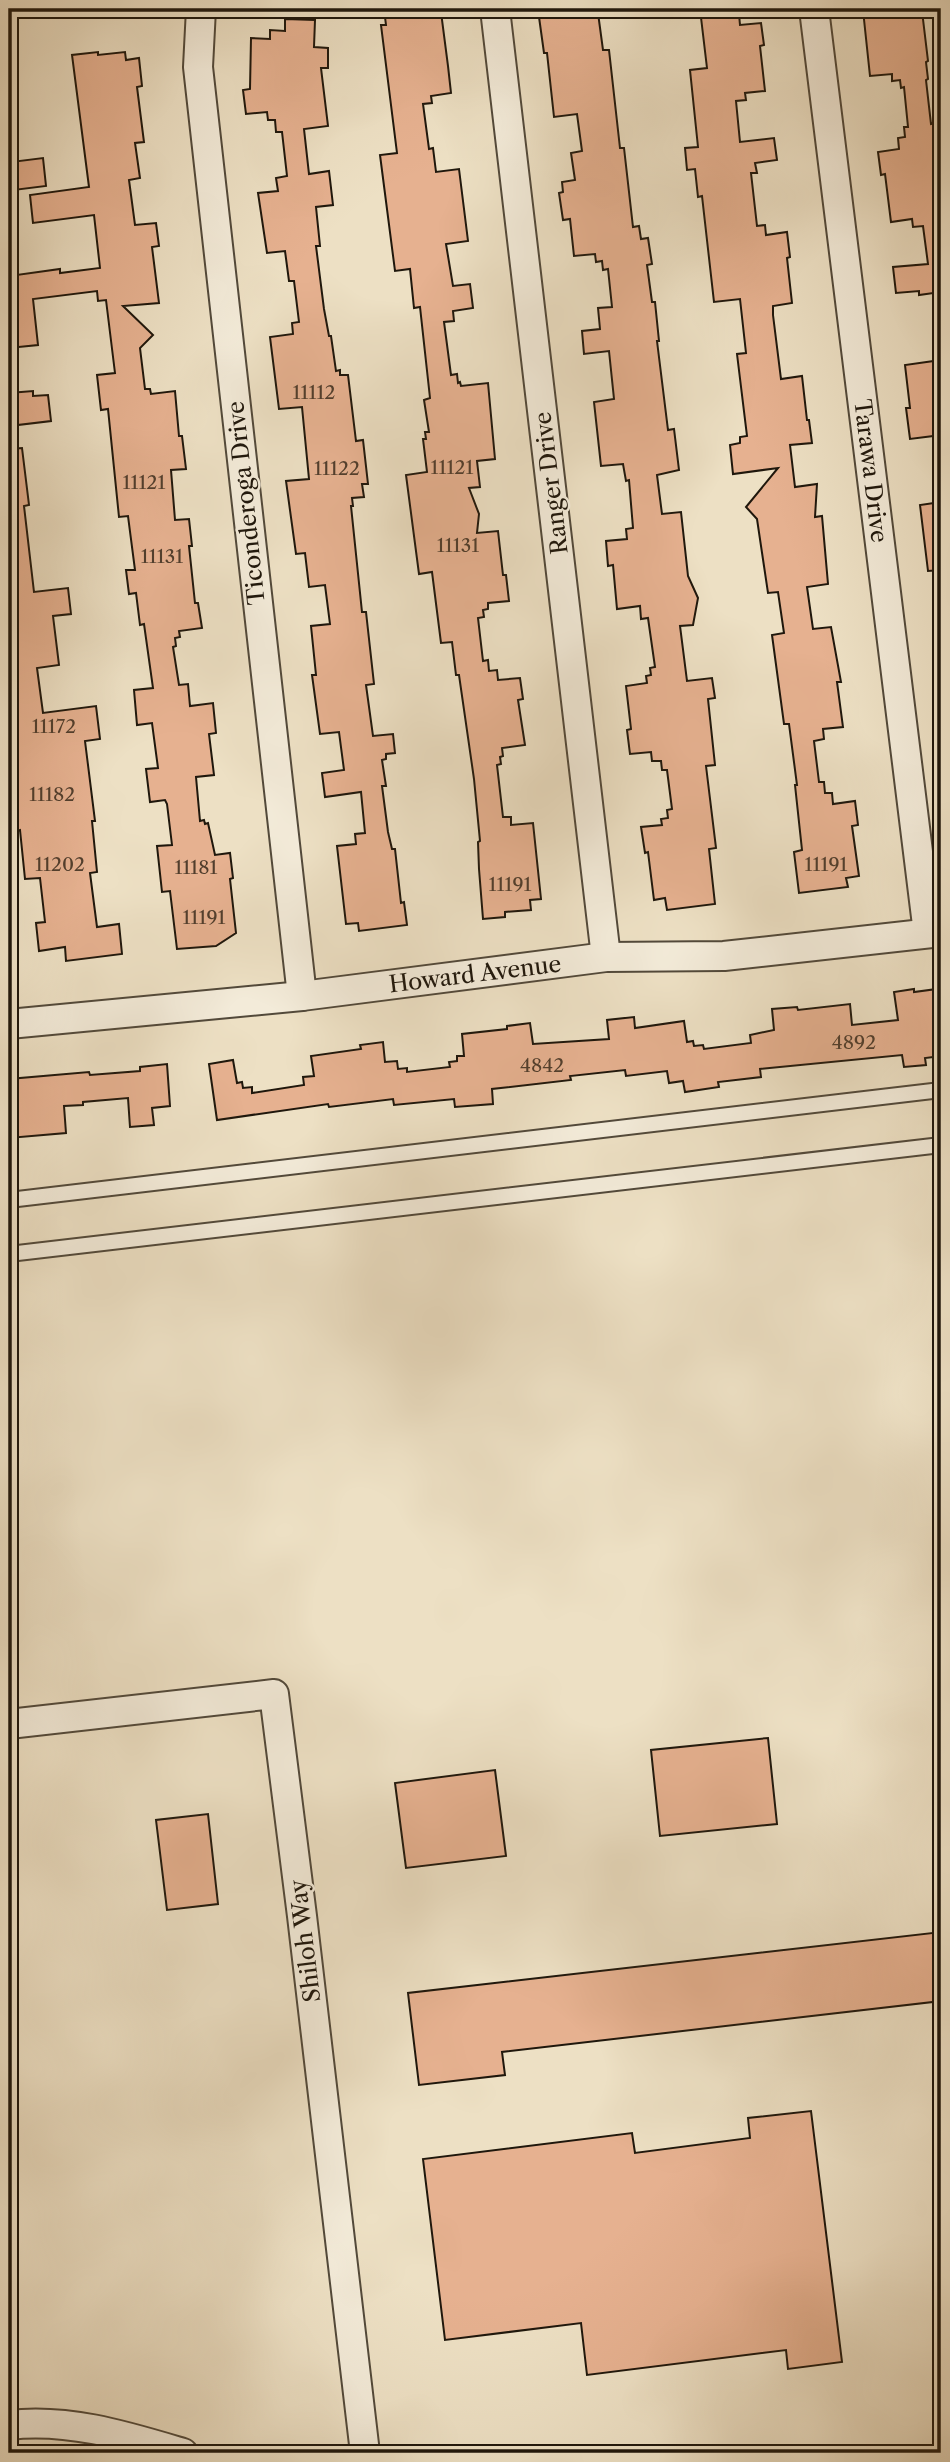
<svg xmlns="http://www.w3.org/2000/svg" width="950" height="2462" font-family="'Libre Caslon Text',serif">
<rect width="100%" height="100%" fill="#ede0c4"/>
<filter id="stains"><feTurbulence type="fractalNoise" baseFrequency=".00286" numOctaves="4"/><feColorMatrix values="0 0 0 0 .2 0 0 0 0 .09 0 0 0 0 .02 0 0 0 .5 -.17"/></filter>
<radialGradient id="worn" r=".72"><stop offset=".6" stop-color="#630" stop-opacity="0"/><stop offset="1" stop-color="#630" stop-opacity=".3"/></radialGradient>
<!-- building -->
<g fill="#e6b190" stroke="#1f170c" stroke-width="2">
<path d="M384,9H418L419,14L441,12L448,66L451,93L431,96L432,103L423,104L429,149L433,148L436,172L459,169L468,241L446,244L453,286L470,284L473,308L453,311L454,321L444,322L451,375L457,374L458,383L460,382L461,386L488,383L495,459L477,461L480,487L469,488L479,514L477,533L498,531L503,575H506L509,601L488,603V609L483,610L484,617L478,618L483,661L488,660L489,671L497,670L498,680L520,678L523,699L518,700L525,745L502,748L503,756L500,757L501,764L497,765L503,817H511V825L533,823L541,899L530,900L531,910L505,912V917L483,919L479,869L478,842L480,841L474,779L459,675H456L452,642L441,643L432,572L419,574L406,475L427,472L423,439H426L425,432H429L424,400L430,398L420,307L414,308L410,269L395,271L380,155L397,153L381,25H386Z"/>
<path d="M700,9H730L731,15L739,14L740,25L761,23L764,45L760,46L765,91L745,93L746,100L736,101L740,142L774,138L777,160L755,163L757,173H751L757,226L765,225L766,235L787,232L790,257L787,258L792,303L773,306V315L781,379L802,376L807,420H809L812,443L790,445L795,487L817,484L815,517L822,516L828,584L807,587L813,629L831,627L841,682H837L843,727L823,729L824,739L814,741L819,782H824L825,793H832L833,804L855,801L858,825L852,826L859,876L846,878L848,887L799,893L794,852L802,850L795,785H797L789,724H784L772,635L784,633L778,592L768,593L757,519L746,507L778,468L733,474L730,445L740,443V437L747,436L737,354L746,353L740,299L714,302L702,196L698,197L695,169L687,170L685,148L698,147L690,70L707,68Z"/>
<path d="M875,9H917L918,12L922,11L928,61L926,62L928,79L926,80L931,124L941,122V292L919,295V291L896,293L893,267L928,264L923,226L913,227L912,219L891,222L885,174L881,175L878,152L899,149L898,138L905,137L904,127H908L904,87L901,88L900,80L892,81V74L870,76L863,10Z"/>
<path d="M590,11L591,14L598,13L603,50H609L620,148H624L633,227L639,226L641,239L648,238L652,264L647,265L652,302H655L659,341H657L668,430L674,429L679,470L657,475L662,514L681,512L688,576L698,598L693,625L680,626L687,681L712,678L715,698L708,699L715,765L706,766L716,848L709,849L715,904L667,910L665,898L654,900L648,852L645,853L641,827L662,825L661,819L668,818L667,810L672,809L667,770H662L661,761H652L651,752L630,754L627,730L631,729L626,686L647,683L646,676L651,675L650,668L655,667L648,618L641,619L640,606L617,609L613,565L608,566L606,541L627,539L626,529L633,528L629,480L626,481L623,464L601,466L594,402L614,399L609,351L584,354L582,331L600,329L598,308L612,307L608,269L603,270L602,261L596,262L595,254L574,256L570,219L563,220L559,193L563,192L562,182L575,180L571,153L582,151L577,114L554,117L547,53H544L539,17Z"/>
<path d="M285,19L315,20L314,47L328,48V68H321L328,126L304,129L309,174L329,171L333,205L316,207L320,246H316L324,309L329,336H331L336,371L340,370V375H348L356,441L363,440L368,484H362L364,497L352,498L353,506H351L362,612H366L374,684L366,685L373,736L393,734L395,753L386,754V759L382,760L386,786H382L388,832L392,849H395L401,903L404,902L407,925L359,931L358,923L346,924L337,846L356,844L355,834L365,833L361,792L325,797L322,773L344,770L339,732L320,734L312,675H316L311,626L330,624L325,585L309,587L305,553L296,554L286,481L309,479L302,407L279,409L270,337L293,334L292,323L299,322L294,281H289L285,251L267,253L258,193L278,191L276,178L287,176L282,132H276L275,120H268L267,112L246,114L243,90L250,89L251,38L270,39V30L285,31Z"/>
<path d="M98,52V55L125,52L126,60L139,58L142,86L137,87L144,142L135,143L140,178L129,180L135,225L156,223L159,246L152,247L159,303L123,306L153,335L140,348L145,389H150L151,394L175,391L179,436H182L186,469L171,470L175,520L189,519L192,546H189L195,603H198L202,628L179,631L180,637L175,638L176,646L173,647L179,685L188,684L190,706L213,703L216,733L209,734L214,775L196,777L200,821L204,820L205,824L208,823L215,855L230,853L233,878L230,879L236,933L216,946L177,949L170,891L162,892L157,846L172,845L167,804L165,800L150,802L146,769L158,768L152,723L137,725L134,690L153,688L144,624L140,625L136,593L129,594L126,570H135L128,516L119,517L108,409L101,410L97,375L115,373L106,300L98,301L97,291L33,299L38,345L9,348V276L60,269V273L100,268L94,215L33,223L30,195L89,187L72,55Z"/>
<path d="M43,158L46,186L14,190L11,162Z"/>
<path d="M941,360V435L910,439L906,408H910L905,365Z"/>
<path d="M33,391V396L48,395L51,421L9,426V393Z"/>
<path d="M22,448L29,505L24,506L34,592L68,588L71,614L53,616L59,665L37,668L43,713L96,706L100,739L85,741L95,821H92L97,872L90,873L97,927L119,924L122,954L66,961L65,947L39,951L36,923L45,922L40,878L25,879L20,830L17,831L9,768V449Z"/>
<path d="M941,502V570L928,571L920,505Z"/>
<path d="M914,989V992L937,989L938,1001H941V1056L925,1058L926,1065L904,1067L902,1055L760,1069L761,1077L718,1082L719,1087L685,1092L683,1081L669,1083L667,1071L626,1076L625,1070L570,1076L571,1080L492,1089L493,1104L455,1107L454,1099L394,1105L393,1099L329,1107L328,1104L217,1120L209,1064L233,1060L237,1083L242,1082L243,1088L252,1087V1093L304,1085L303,1077L314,1076L311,1056L361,1049L360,1045L383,1042L385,1062L397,1061L398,1069L407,1068V1072L450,1067L449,1062L457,1061V1056H464L462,1034L507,1029V1026L530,1023L533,1044L609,1039L607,1020L634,1017L635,1028L684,1021L687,1042L693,1041L694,1046L703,1045L704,1049L751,1043L750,1035L774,1030L772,1009L797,1007L798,1010L850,1004L852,1025L898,1020L894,992Z"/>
<path d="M167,1064L170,1106L152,1108L154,1125L130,1127L128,1098L83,1102V1105L64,1106L66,1133L9,1138V1079L89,1072L90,1075L140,1071V1067Z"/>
<path d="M768,1738L777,1824L660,1836L651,1750Z"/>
<path d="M495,1770L506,1856L406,1868L395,1783Z"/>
<path d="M208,1814L218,1904L167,1910L156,1820Z"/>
<path d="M941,1932V2001L502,2052L505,2075L419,2085L408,1993Z"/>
<path d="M811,2111L842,2362L788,2369L786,2350L587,2375L581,2323L445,2340L423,2159L632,2133L635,2153L750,2138L748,2118Z"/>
</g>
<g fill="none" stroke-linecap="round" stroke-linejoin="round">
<!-- lane casing -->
<g stroke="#52493a" stroke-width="18">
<g id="lane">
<path d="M9,1200L941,1090"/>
<path d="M9,1254L941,1145"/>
</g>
</g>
<!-- street casing -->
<g stroke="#52493a" stroke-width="32">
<g id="street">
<path d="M201,9L198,67L302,996"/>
<path d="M495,9L606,957"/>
<path d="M814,9L928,933"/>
<path d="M9,1024L302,996L606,957L724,956L941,932"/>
<path d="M9,1724L274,1694L302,1916L365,2453"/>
<path d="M9,2425C69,2418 126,2436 183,2453"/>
</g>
</g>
<!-- lane -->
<use href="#lane" stroke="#f3ebd9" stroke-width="14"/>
<!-- street -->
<use href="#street" stroke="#f3ebd9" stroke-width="28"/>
</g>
<g text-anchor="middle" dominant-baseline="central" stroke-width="5" stroke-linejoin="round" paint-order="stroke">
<!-- number labels -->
<g font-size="19" fill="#513e2d">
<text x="314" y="392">11112</text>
<text x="452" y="467">11121</text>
<text x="337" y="468">11122</text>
<text x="144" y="482">11121</text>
<text x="458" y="545">11131</text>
<text x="162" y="556">11131</text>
<text x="54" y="726">11172</text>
<text x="52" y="794">11182</text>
<text x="60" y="864">11202</text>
<text x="826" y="864">11191</text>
<text x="196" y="867">11181</text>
<text x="510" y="884">11191</text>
<text x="204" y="917">11191</text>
<text x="854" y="1042">4892</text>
<text x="542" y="1065">4842</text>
</g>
<!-- street labels -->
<g font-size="23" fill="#1f170c" stroke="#f3ebd9">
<text transform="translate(871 471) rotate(83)">Tarawa Drive</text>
<text transform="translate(551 483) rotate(-97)">Ranger Drive</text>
<text transform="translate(246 503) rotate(-96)">Ticonderoga Drive</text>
<text transform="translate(475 974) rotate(-7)">Howard Avenue</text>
<text transform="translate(305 1941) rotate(-97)">Shiloh Way</text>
</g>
</g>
<!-- margin -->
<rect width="950" height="2462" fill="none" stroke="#ede0c4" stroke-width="35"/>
<rect x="10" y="10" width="929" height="2441" fill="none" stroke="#1f170c" stroke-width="3.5"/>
<rect x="18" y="18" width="915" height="2427" fill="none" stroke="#1f170c" stroke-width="2"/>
<rect width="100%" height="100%" filter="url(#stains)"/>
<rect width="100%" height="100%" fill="url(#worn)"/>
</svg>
